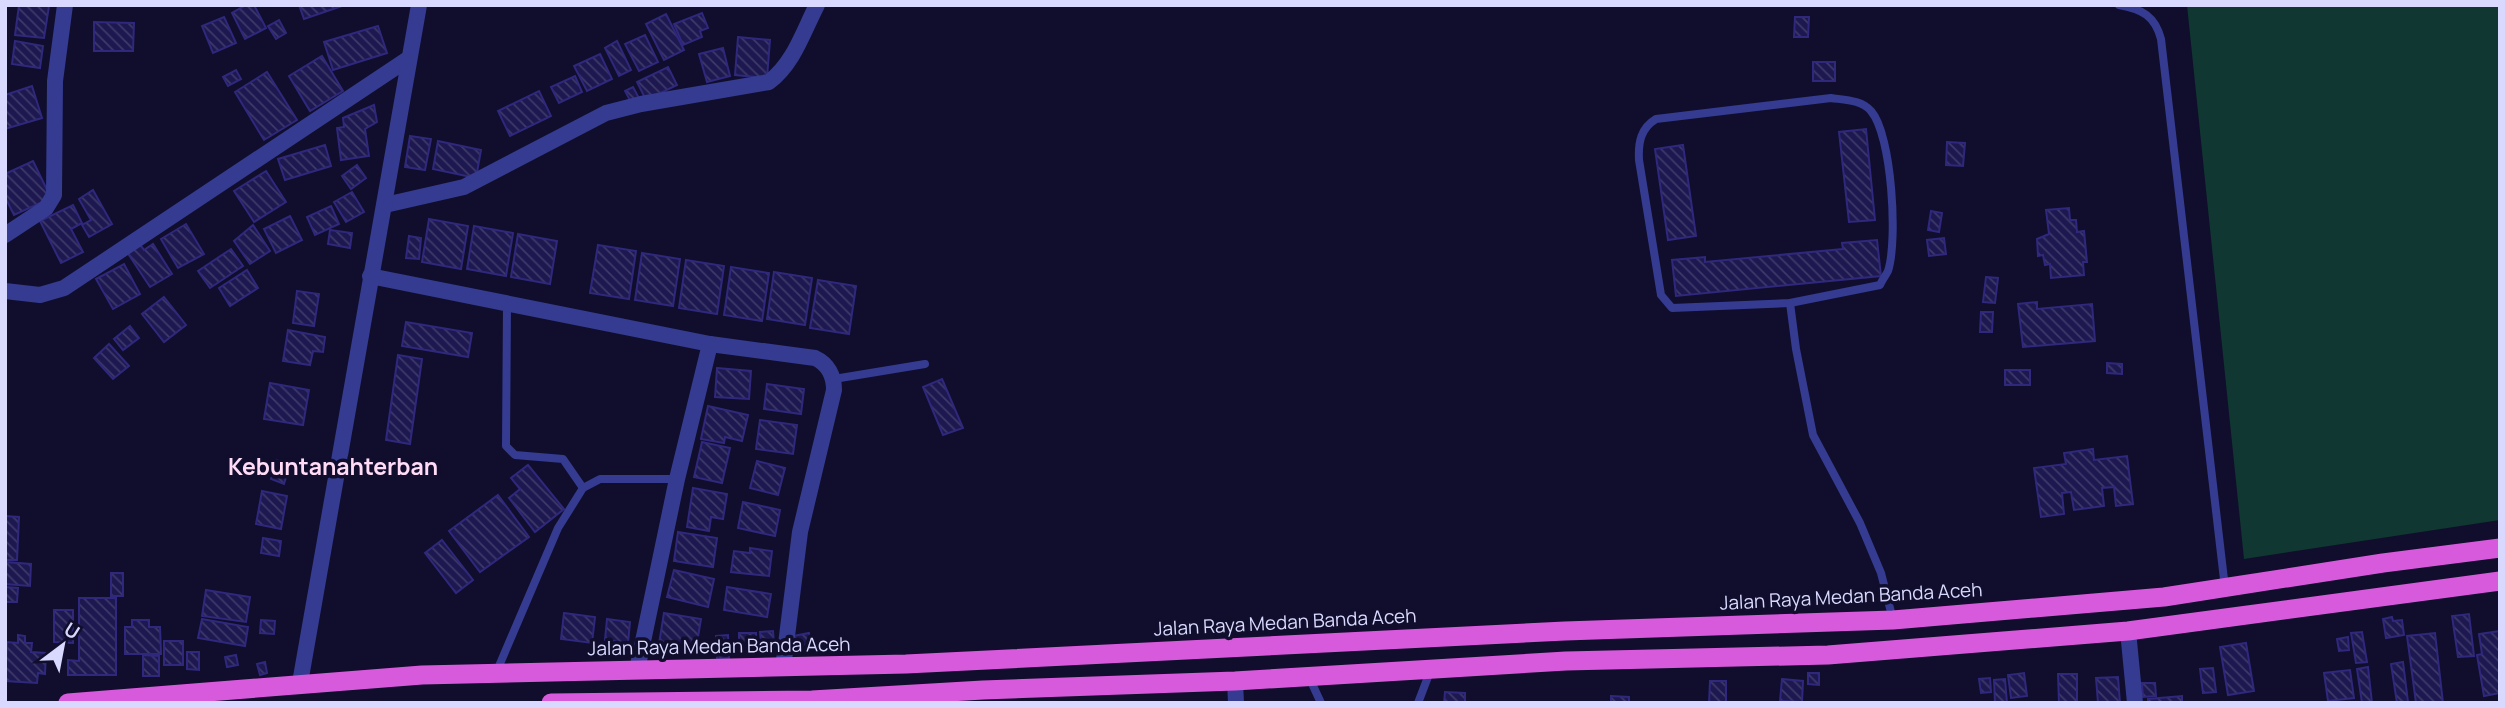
<svg xmlns="http://www.w3.org/2000/svg" width="2505" height="708" font-family="Manrope,sans-serif">
<defs>
<pattern id="building-back-hatch" width="6" height="6" patternUnits="userSpaceOnUse" patternTransform="scale(1.75)"><rect width="6" height="6" fill="#1d184f"/><path d="M-1 5l2 2M0 0l6 6M5-1l2 2" fill="none" stroke="#3d3969"/></pattern>
</defs>
<rect width="100%" height="100%" fill="#100e2c"/>
<!-- garden -->
<path fill="#103731" d="M2187,5H2500V520L2244,559Z"/>
<!-- building -->
<g fill="url(#building-back-hatch)" stroke="#2f287d" stroke-width="2">
<path d="M19,5L49,6L44,38L15,35Z"/>
<path d="M246,5H254L266,28L245,39L232,13Z"/>
<path d="M299,5H345L304,19Z"/>
<path d="M702,13L708,28L700,31L702,37L683,45L674,24Z"/>
<path d="M666,14L684,50L664,60L646,24Z"/>
<path d="M224,17L236,43L213,53L202,26Z"/>
<path d="M1795,17H1809L1808,37H1794Z"/>
<path d="M279,20L286,33L276,39L268,26Z"/>
<path d="M94,22L134,23L133,51H94Z"/>
<path d="M378,26L387,53L333,70L324,42Z"/>
<path d="M645,35L658,62L639,71L625,44Z"/>
<path d="M738,37L770,40L767,78L735,75Z"/>
<path d="M15,41L43,46L40,68L12,64Z"/>
<path d="M617,41L631,70L619,76L605,48Z"/>
<path d="M723,48L730,76L707,82L699,54Z"/>
<path d="M600,54L612,79L587,91L574,66Z"/>
<path d="M322,56L343,91L310,111L289,76Z"/>
<rect x="1813" y="62" width="22" height="19"/>
<path d="M668,67L677,85L646,100L637,82Z"/>
<path d="M236,70L241,79L228,86L223,77Z"/>
<path d="M267,72L297,120L264,140L235,92Z"/>
<path d="M575,76L582,92L559,103L551,87Z"/>
<path d="M32,86L42,118L5,129V95Z"/>
<path d="M633,87L640,100L632,104L625,91Z"/>
<path d="M539,91L551,116L510,136L498,111Z"/>
<path d="M374,105L377,122L365,129L369,156L341,160L337,128L344,127L343,118Z"/>
<path d="M1866,129L1875,220L1849,222L1839,132Z"/>
<path d="M410,136L431,139L425,170L405,167Z"/>
<path d="M438,141L481,150L476,178L433,169Z"/>
<path d="M1947,142L1965,143L1963,166L1946,165Z"/>
<path d="M325,145L331,166L285,180L278,159Z"/>
<path d="M1683,145L1696,236L1668,240L1655,149Z"/>
<path d="M33,161L51,198L14,215L5,197V174Z"/>
<path d="M357,165L366,178L351,189L342,176Z"/>
<path d="M266,171L286,202L254,222L234,191Z"/>
<path d="M93,190L112,224L89,237L82,225L91,220L79,199Z"/>
<path d="M352,192L364,212L346,222L334,202Z"/>
<path d="M73,205L82,223L71,229L83,252L61,263L40,221Z"/>
<path d="M331,206L339,224L315,235L307,217Z"/>
<path d="M2069,208L2070,220H2076L2077,232L2084,231L2087,262H2083L2084,275L2051,278L2050,264L2045,265L2043,255L2038,256L2037,239L2049,234L2046,210Z"/>
<path d="M1931,211L1942,213L1939,232L1928,230Z"/>
<path d="M290,216L302,240L276,253L264,229Z"/>
<path d="M429,219L468,226L461,269L422,262Z"/>
<path d="M186,224L204,254L178,268L161,239Z"/>
<path d="M253,225L270,251L250,264L234,241Z"/>
<path d="M474,226L513,233L506,276L467,269Z"/>
<path d="M330,230L352,233L350,248L328,244Z"/>
<path d="M518,234L557,241L550,284L511,277Z"/>
<path d="M409,236L421,238L419,259L406,258Z"/>
<path d="M1944,238L1946,254L1929,256L1927,240Z"/>
<path d="M1877,240L1881,276L1676,296L1672,260L1705,257V262L1843,249L1842,243Z"/>
<path d="M140,244L144,250L153,244L172,274L150,287L127,252Z"/>
<path d="M598,245L636,251L629,299L590,293Z"/>
<path d="M231,249L243,266L210,288L198,271Z"/>
<path d="M642,253L680,259L673,306L635,300Z"/>
<path d="M686,260L724,266L717,314L679,308Z"/>
<path d="M124,264L140,294L113,309L96,279Z"/>
<path d="M731,267L769,273L762,321L724,315Z"/>
<path d="M247,270L258,288L230,306L219,288Z"/>
<path d="M774,272L812,278L805,325L767,319Z"/>
<path d="M1986,277L1998,278L1995,303L1983,302Z"/>
<path d="M818,280L856,286L849,334L810,328Z"/>
<path d="M297,291L319,294L314,326L293,323Z"/>
<path d="M164,297L186,325L164,342L142,314Z"/>
<path d="M2037,302V309L2092,304L2095,341L2023,347L2018,304Z"/>
<path d="M1981,312H1993L1992,332H1980Z"/>
<path d="M406,322L472,333L468,357L402,346Z"/>
<path d="M130,326L139,338L123,350L114,339Z"/>
<path d="M288,330L325,337L323,352L313,351L310,365L283,361Z"/>
<path d="M109,344L129,366L113,379L94,358Z"/>
<path d="M398,355L422,359L410,444L386,440Z"/>
<path d="M2107,363L2122,364V374L2107,373Z"/>
<path d="M717,368L751,371L749,399L715,397Z"/>
<rect x="2005" y="370" width="25" height="15"/>
<path d="M942,379L963,428L943,435L923,387Z"/>
<path d="M270,383L309,390L303,425L264,419Z"/>
<path d="M767,384L804,389L801,414L764,409Z"/>
<path d="M708,406L748,415L742,441L725,437L724,443L701,439Z"/>
<path d="M760,420L797,425L793,454L756,449Z"/>
<path d="M702,442L730,448L722,483L694,477Z"/>
<path d="M2093,449L2094,460L2127,456L2133,504L2116,506L2114,487L2102,488L2104,506L2074,510L2071,492L2062,493L2064,514L2041,517L2034,468L2066,464L2064,453Z"/>
<path d="M277,460L290,464L284,484L271,479Z"/>
<path d="M757,461L785,468L778,495L750,488Z"/>
<path d="M528,465L564,509L535,532L509,498L520,489L511,478Z"/>
<path d="M693,488L727,494L723,519L711,517L709,531L687,527Z"/>
<path d="M262,491L287,496L281,529L256,524Z"/>
<path d="M498,495L529,537L480,572L449,531Z"/>
<path d="M743,502L780,510L775,536L738,528Z"/>
<path d="M5,516L19,517L17,560H5Z"/>
<path d="M678,532L717,538L713,567L674,561Z"/>
<path d="M263,538L281,541L279,556L261,553Z"/>
<path d="M442,540L473,580L456,593L425,553Z"/>
<path d="M750,548L772,551L769,576L731,572L734,551L750,553Z"/>
<path d="M5,562L31,564L30,586L5,584Z"/>
<path d="M674,570L714,579L708,607L667,597Z"/>
<rect x="111" y="573" width="12" height="23"/>
<path d="M5,587L18,588L17,602H5Z"/>
<path d="M727,587L771,594L767,617L724,610Z"/>
<path d="M206,590L250,597L246,622L202,616Z"/>
<path d="M79,598H116V675H68V660L79,661Z"/>
<path d="M54,610H73V643L54,642Z"/>
<path d="M564,613L595,617L592,643L561,639Z"/>
<path d="M664,613L701,619L696,649L659,644Z"/>
<path d="M2469,614L2474,656L2458,657L2452,616Z"/>
<path d="M2392,617L2393,621L2402,620L2404,635L2386,638L2383,619Z"/>
<path d="M202,619L248,627L245,646L198,638Z"/>
<path d="M607,619L630,622L628,643L605,640Z"/>
<path d="M132,620H149V627H160L161,654H125V627H132Z"/>
<path d="M261,620L275,621L274,634L260,633Z"/>
<path d="M773,631L774,644L761,645L760,632Z"/>
<path d="M2500,631V693L2484,696L2477,655L2482,654L2479,634Z"/>
<path d="M2362,632L2367,662L2356,663L2351,633Z"/>
<rect x="739" y="633" width="17" height="12"/>
<path d="M809,633L811,643L795,647L793,636Z"/>
<path d="M2435,633L2443,703H2416L2407,636Z"/>
<path d="M18,635L25,636V643H32L31,652L46,653L45,674L38,673L37,683L5,681L7,642L18,643Z"/>
<path d="M728,635L729,658L717,659L716,636Z"/>
<path d="M2348,637L2349,650L2339,651L2337,639Z"/>
<rect x="164" y="641" width="19" height="24"/>
<path d="M2246,643L2254,691L2228,695L2220,647Z"/>
<path d="M187,652H199V670L187,669Z"/>
<path d="M143,655L159,656V676H143Z"/>
<path d="M236,655L238,665L227,667L225,657Z"/>
<path d="M265,662L267,673L260,675L257,664Z"/>
<path d="M2403,662L2408,702L2397,703L2391,664Z"/>
<path d="M2368,667L2372,703H2362L2357,669Z"/>
<path d="M2213,668L2216,692L2203,693L2200,669Z"/>
<path d="M2350,670L2354,698L2328,701L2324,673Z"/>
<path d="M1808,673H1819V685L1808,684Z"/>
<path d="M2024,673L2027,696L2011,698L2008,675Z"/>
<path d="M2058,674H2077V703H2059Z"/>
<path d="M2118,677L2120,703H2098L2096,678Z"/>
<path d="M1990,678L1991,692L1981,693L1979,679Z"/>
<path d="M1782,679L1803,681L1802,702L1780,701Z"/>
<path d="M2005,679L2007,703H1995L1994,680Z"/>
<path d="M1710,681H1726V703H1709Z"/>
<path d="M2142,683H2155L2156,696L2143,697Z"/>
<path d="M1445,692L1465,693V703H1444Z"/>
<path d="M1611,696L1629,697V703H1611Z"/>
<path d="M2182,696V703H2148V699Z"/>
</g>
<g fill="none" stroke-linecap="round" stroke-linejoin="round">
<!-- service -->
<g stroke="#353b90" stroke-width="8">
<path d="M2119,5C2142,9 2155,16 2161,39L2225,588"/>
<path d="M1831,98C1845,100 1862,100 1871,111C1892,135 1898,241 1888,271C1886,275 1882,280 1880,285L1790,303L1672,308L1661,295L1639,160C1638,142 1641,128 1656,119Z"/>
<path d="M1790,303L1796,349L1813,435L1860,523L1881,573L1893,620"/>
<path d="M507,304L506,446L515,455L563,459L583,488"/>
<path d="M834,379L925,364"/>
<path d="M496,673L558,528L583,488L600,479H677"/>
<path d="M1309,677L1321,703"/>
<path d="M1418,703L1431,669"/>
</g>
<!-- minor -->
<g stroke="#353b90" stroke-width="16">
<path d="M385,205L464,187L606,113L641,104L769,82C794,63 803,32 817,5"/>
<path d="M5,235L46,208L54,195L55,81L65,5"/>
<path d="M370,276L710,344L815,358C828,364 834,376 834,390L800,532L783,668"/>
<path d="M5,291L40,295L64,288L408,59"/>
<path d="M2128,631L2135,703"/>
<path d="M637,670L677,479L710,344"/>
<path d="M1235,681L1236,703"/>
<path d="M300,683L419,5"/>
</g>
<!-- trunk -->
<g stroke="#d85adc" stroke-width="19">
<path d="M68,703L422,675L906,664L1565,631L1893,620L2164,597L2383,563L2500,548"/>
<path d="M551,703L812,700L983,690L1235,681L1566,661L1828,655L2128,631L2500,581"/>
</g>
</g>
<g text-anchor="middle" dominant-baseline="central" stroke-width="7" stroke-linejoin="round" paint-order="stroke">
<!-- street labels -->
<g font-size="19" fill="#d9d9ff" stroke="#100e2c">
<text transform="translate(1851 596) rotate(-3)">Jalan Raya Medan Banda Aceh</text>
<text transform="translate(1285 622) rotate(-3)">Jalan Raya Medan Banda Aceh</text>
<text transform="translate(719 646) rotate(-1)">Jalan Raya Medan Banda Aceh</text>
</g>
<!-- quarter labels -->
<g font-size="23" font-weight="bold" fill="#ffdbf6" stroke="#100e2c">
<text x="333" y="466">Kebuntanahterban</text>
</g>
</g>
<!-- border -->
<rect width="2505" height="708" fill="none" stroke="#d9d9ff" stroke-width="14"/>
<!-- north arrow -->
<g transform="translate(63 645) rotate(32)" stroke="#100e2c" stroke-width="5" paint-order="stroke">
<path d="M0-5L12 26L0 18L-12 26Z" fill="#d9d9ff"/>
<text y="-10" font-size="19" font-weight="bold" text-anchor="middle" fill="#d9d9ff">U</text>
</g>
</svg>
